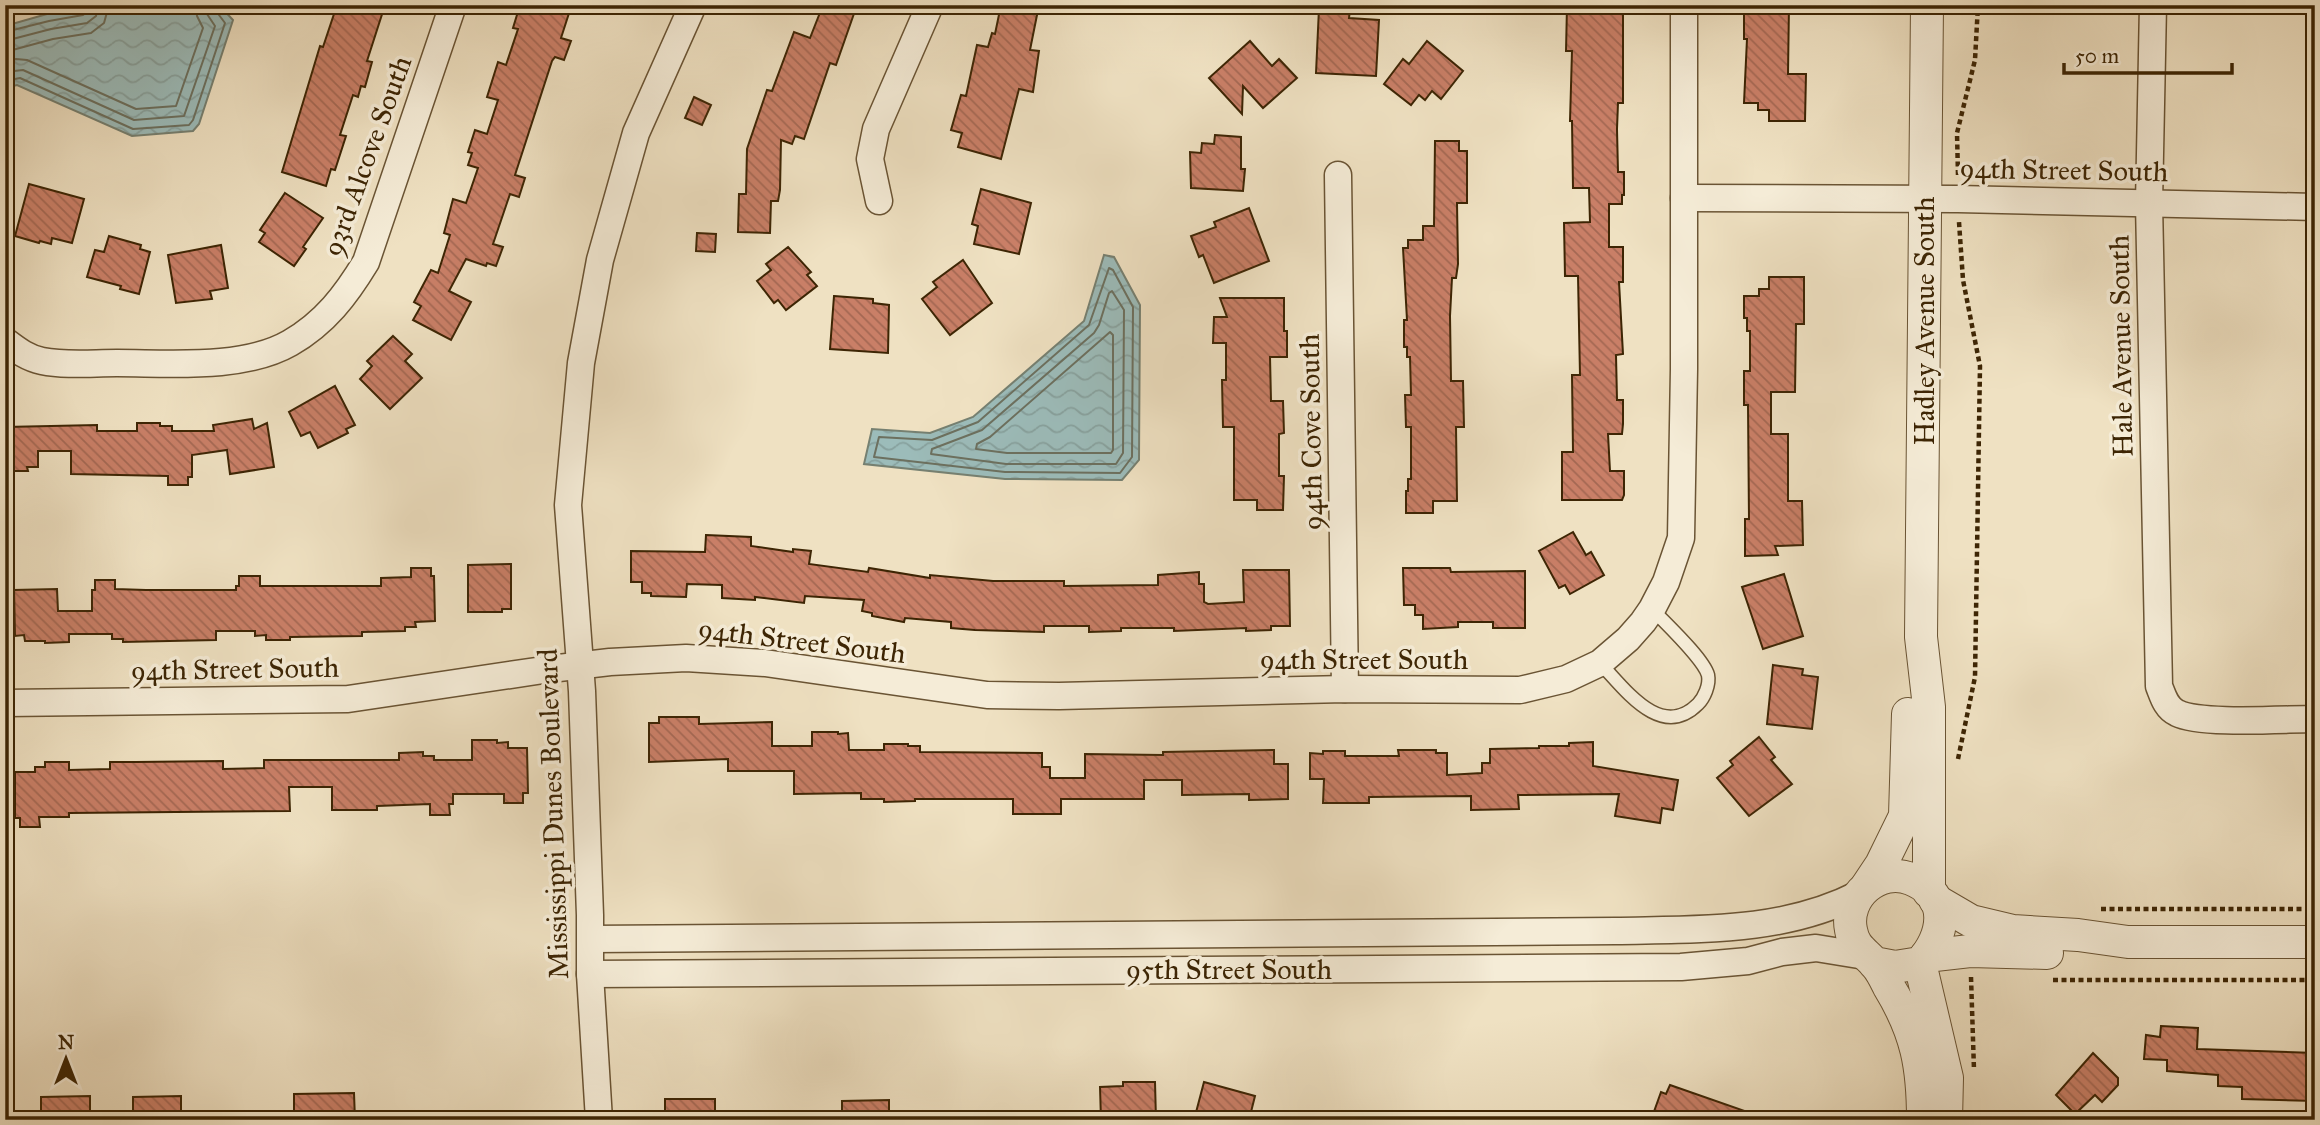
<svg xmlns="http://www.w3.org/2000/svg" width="2320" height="1125" font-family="'IM FELL Great Primer',serif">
<defs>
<pattern id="water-waves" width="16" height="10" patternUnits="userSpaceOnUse" patternTransform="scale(1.75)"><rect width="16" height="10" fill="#9cbcba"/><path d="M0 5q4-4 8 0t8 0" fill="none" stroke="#87a19e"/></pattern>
<pattern id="building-back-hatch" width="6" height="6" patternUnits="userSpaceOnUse" patternTransform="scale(1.75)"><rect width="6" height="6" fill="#c97f67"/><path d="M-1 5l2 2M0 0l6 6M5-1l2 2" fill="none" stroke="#a46853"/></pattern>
</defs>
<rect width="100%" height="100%" fill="#efe1c2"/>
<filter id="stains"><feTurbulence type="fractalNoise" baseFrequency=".00286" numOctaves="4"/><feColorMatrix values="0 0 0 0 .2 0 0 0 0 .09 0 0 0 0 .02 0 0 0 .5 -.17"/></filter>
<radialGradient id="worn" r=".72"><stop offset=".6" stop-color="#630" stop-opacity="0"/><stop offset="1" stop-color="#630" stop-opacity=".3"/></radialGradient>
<!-- water -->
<g fill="url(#water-waves)" stroke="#768071" stroke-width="2">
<path d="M105,5L220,6L233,20L199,124L193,131L132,136L17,85L5,88V26L47,14Z"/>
<path d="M1104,255L1114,257L1140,305L1139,460L1122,480L1005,479L864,464L872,429L930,433L973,417L1084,321Z"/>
</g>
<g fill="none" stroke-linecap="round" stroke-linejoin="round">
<!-- shore -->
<g stroke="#6c705f" stroke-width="2">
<path d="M5,32L49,21L83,15L88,11L89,5"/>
<path d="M5,41L51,29L87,23L96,16L98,5"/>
<path d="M5,52L53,39L91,33L104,23L109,5"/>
<path d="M5,61L16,59L27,60L136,109L176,106L203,28L197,16L196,5"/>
<path d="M5,72L23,70L134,120L184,116L215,26L207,14L206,5"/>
<path d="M5,81L20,78L133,129L189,125L193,120L225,23L216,11L215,5"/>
<path d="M1109,268L1113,270L1133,307L1132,457L1120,473L1005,472L874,457L879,437L932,440L978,422L1089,325Z"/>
<path d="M1112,291L1124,310L1123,453L1116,464H1006L931,454L932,449L982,430L1094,333L1099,325L1109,293Z"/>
<path d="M1110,332L1113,335V450L1111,453H1007L976,449L977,444L990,437Z"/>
</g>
</g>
<!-- building -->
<g fill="url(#building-back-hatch)" stroke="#3d2504" stroke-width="2">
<path d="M337,5H385L367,61L372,62L365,87L361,86L358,97L353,95L340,135L346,136L335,170L331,169L326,186L282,172L320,46L323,47Z"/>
<path d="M520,5H557L570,10L561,38L571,41L564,60L555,57L552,61L515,175L525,178L519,197L510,194L493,244L503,247L496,266L487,263L486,266L466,259L449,291L471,302L451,340L413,320L421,306L414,302L431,270L438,273L450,235L444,233L453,199L466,203L478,168L468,165L472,153L468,152L475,130L487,134L498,100L487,97L498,62L506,65L518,29L513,28Z"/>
<path d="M823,5H857L836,65L830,63L804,139L795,136L792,144L781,140L780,190L778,201H771L770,233L738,232L739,194H746L747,149L767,90L772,91L794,32L810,38Z"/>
<path d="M1001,5H1039L1030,50L1039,51L1033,92L1019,89L1001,159L958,147L962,133L951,130L961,95L966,96L977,45L988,47L992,33L995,34Z"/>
<path d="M1623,5V103H1618L1617,129L1618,172H1624V195H1622V204H1609V247H1623V282H1619L1623,354L1616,355L1617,400H1623V424L1622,434H1608L1610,471H1624V495L1622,500H1562V452H1573L1572,375H1580L1578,276H1565L1564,223L1590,222L1589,188H1573L1572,121H1570L1572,51H1566L1567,6Z"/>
<path d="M1744,5H1789L1788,74H1806L1805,121H1769V110H1758V103H1744L1747,39H1744Z"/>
<path d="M1319,8L1350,10L1349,18L1379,20L1376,76L1316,73Z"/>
<path d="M1250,41L1272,66L1279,59L1297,78L1263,108L1243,86L1242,114L1209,78Z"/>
<path d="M1427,41L1463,71L1441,99L1432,91L1425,100L1419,95L1411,105L1384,84L1403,59L1409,64Z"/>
<path d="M694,97L711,105L702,125L685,118Z"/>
<path d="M1215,135L1241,137V169H1245L1243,191L1191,188L1190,152L1201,153L1202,143L1214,144Z"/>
<path d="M1435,141H1459V151H1467V203H1457L1458,264L1456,278H1452L1450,316L1451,381H1463L1464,427H1456L1457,501H1433V513H1406V491H1408V479H1411V427H1406L1405,395H1411L1410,357H1407V347H1404V320H1407L1403,248H1408V240H1423V226H1434Z"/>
<path d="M29,184L84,199L72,243L52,238L51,244L40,241L39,243L15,236Z"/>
<path d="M981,189L1031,203L1019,254L974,244L978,226L972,224Z"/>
<path d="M285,193L323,218L303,247L306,249L294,266L259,242L265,233L260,230Z"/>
<path d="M1249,208L1269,261L1214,283L1203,255L1199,257L1191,236L1216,227L1214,222Z"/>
<path d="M697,233L716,234L715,252L696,251Z"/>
<path d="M109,236L141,245L140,249L150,252L139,294L120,289L121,286L87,277L95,250L104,252Z"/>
<path d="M221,245L228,288L210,291L212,299L176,303L168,255Z"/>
<path d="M788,247L811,272L807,275L817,286L786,310L778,300L774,303L757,281L771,270L766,264Z"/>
<path d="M963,260L992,303L950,335L922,299L937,287L933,282Z"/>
<path d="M1769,277H1804V324H1796L1795,392H1771V434H1788V501H1802L1803,545L1775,546L1778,555L1745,556V519H1749L1748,405H1744V371H1750V331H1747V318H1744V296H1759V289H1769Z"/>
<path d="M834,296L873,299V303L889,305L888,353L830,349Z"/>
<path d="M1220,298H1284V331H1287V357H1270L1271,401H1283L1284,433L1279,434V476H1284L1283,510H1257V500H1234V427H1223L1222,380H1226V343H1213L1214,317H1227Z"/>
<path d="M393,336L412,354L405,361L422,378L390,409L360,379L372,366L367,361Z"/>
<path d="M335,386L355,425L346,429L348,433L318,448L310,432L301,436L289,412Z"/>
<path d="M252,419L254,429L267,423L274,467L230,474L227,450L192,455V477H188V485H168V476L71,474V451H38V467H27L28,471H5V427L97,425V431H137V423H160V426H172V431H214L213,425Z"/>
<path d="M1573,532L1586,555L1591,552L1604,575L1570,594L1565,585L1559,588L1539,551Z"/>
<path d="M706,535L751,537V546L793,552V549L811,551L809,564L868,572L869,568L930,578V575L993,581H1064V586L1158,585V575L1199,572V584H1204V602L1208,604L1244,602L1243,570H1289L1290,626H1271V630L1246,631V628L1174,631V628H1121V631L1089,632V626H1044V632L975,630L951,628V622L905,618L904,622L872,616V613L862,611L864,600L805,596L804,603L755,597V600L722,598V585L687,584L686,597L651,596V593H642V582H631V551L705,552Z"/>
<path d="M511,564V609H502V612H468V565Z"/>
<path d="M411,568H431V576H434L435,621L415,622L416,627H405V631L362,632V636L290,637V640H266V635L255,636V631H216V640L123,642V639H112V634H69V642L45,643V641H25L24,635L15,636L14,590L57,589L58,611H92V590H95V580H115V589L146,590H236V586H239V576H260V586H381V578L411,577Z"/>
<path d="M1403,568H1450L1451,572L1525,571V628H1493V622H1458V627L1423,629V615H1415V605H1404Z"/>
<path d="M1784,574L1803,636L1763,649L1742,587Z"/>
<path d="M1773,665L1803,669L1802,675L1818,677L1812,729L1767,724Z"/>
<path d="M659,717H699V724L772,722V746H812V732H838V734L848,733L849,750H884V744H908V746H920V752L1042,753V767H1050V778H1085V754L1163,755V752L1274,750V764H1288V799L1249,800V794L1182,795V780H1144V799H1061V814H1013V799H915V801L884,802V799H861V793L794,794V771H728V759L649,762V723H659Z"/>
<path d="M1759,737L1775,757L1771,760L1792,784L1749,816L1717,778L1733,765L1730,761Z"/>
<path d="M472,740H497V743L508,742V748H527L528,793H523V803H504V794H453V804H449L450,815H430V804L377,806V810H332V787H289L290,811L69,813V817H39L40,827H20V818H15V772H35V767H45V762H69V770L110,769V762H136L223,761V769L264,768V760H399V753L423,752V756H434V760H472Z"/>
<path d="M1593,742V766L1678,780L1673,810L1662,808L1660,823L1615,816L1619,794L1518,795L1519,809L1471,810V796L1369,797V803H1323L1324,779H1310V753L1323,754V751H1345V756H1399L1398,750H1436V753H1447V775L1482,773V763H1490V749L1539,748V746H1569V743Z"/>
<path d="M2161,1026L2198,1028L2197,1049L2315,1053V1101L2242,1099V1087L2218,1086V1075L2167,1071V1060L2144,1059L2146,1035L2160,1037Z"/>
<path d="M2093,1053L2118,1078V1085L2102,1102L2095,1095L2075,1114L2056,1095Z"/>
<path d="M1123,1082H1155L1156,1120H1101L1100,1087L1123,1086Z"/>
<path d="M1204,1082L1255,1096L1249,1120H1194Z"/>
<path d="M1670,1085L1762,1117L1761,1120H1651L1661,1092L1666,1094Z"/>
<path d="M354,1093L355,1120H294V1094Z"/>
<path d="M90,1096V1120H41V1097Z"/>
<path d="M181,1096V1120H133V1097Z"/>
<rect x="665" y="1099" width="50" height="21"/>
<path d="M889,1100V1120H842V1101Z"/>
</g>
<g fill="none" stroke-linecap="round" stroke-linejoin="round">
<!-- service casing -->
<g stroke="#6a5434" stroke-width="15">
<path id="service" d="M1600,663C1625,689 1661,741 1698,704C1704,698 1710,685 1708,675C1703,658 1665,623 1652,609"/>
</g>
<!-- minor casing -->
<g stroke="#6a5434" stroke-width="29">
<g id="minor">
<path d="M2153,5L2149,203L2159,686C2163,696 2166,708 2177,713C2201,725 2284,719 2315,719"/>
<path d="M1338,175L1345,689"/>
<path d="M1684,198L1958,199L2315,207"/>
<path d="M879,201L870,159L876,129L930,5"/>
<path d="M5,341C17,350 27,358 42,361C66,366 92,363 117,363C170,363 243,370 290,343C325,323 346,295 366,262L453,5"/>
<path d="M5,703L348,699L550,669L610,662L686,658L765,663L987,695L1059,696L1345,689L1520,690L1566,679L1600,663L1628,639L1643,622L1652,609L1666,582L1681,538L1684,369V5"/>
<path d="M591,939L1615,931C1698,929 1783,933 1859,894"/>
<path d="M590,974L1681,967L1748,961L1782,952L1816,948L1865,956"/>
<path d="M599,1120L590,974V915L582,691L568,505L581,363L600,260L636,133L693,5"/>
</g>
</g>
<!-- tertiary casing -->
<g stroke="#6a5434" stroke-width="34">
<g id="tertiary">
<path d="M1927,5L1921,637L1929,707V892"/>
<path d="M1867,886L1881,865L1905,816L1908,714"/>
<path d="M1935,900L1971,921L2013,931L2078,935L2128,942H2315"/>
<path d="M1926,956L1970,951L2047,953"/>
<path d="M1874,963L1895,967L1920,963C1945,937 1952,895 1911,879C1879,866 1844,897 1851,930C1854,948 1865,952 1875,964C1881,970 1885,979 1889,987C1917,1033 1923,1067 1923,1120"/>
<path d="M1920,963L1947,1078L1946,1120"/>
</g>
</g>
<!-- path -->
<g stroke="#3d2504" stroke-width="4.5" stroke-dasharray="5 3.5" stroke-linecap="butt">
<path d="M1958,175L1957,133L1975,60L1978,5"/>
<path d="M1958,759L1975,677L1980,366L1963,280L1959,222"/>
<path d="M2101,909H2315"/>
<path d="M1971,977L1974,1070"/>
<path d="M2053,980H2315"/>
</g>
<!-- service -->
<use href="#service" stroke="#f5ecd7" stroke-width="12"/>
<!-- minor -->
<use href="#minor" stroke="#f5ecd7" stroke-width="26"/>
<!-- tertiary -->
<use href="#tertiary" stroke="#f5ecd7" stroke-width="32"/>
</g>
<g text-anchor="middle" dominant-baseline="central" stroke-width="7" stroke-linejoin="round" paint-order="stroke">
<!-- street labels -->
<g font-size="28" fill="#3d2504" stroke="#f5ecd7">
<text transform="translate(367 156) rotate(-70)">93rd Alcove South</text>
<text transform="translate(2064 170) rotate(1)">94th Street South</text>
<text transform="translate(1924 321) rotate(-90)">Hadley Avenue South</text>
<text transform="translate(2121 346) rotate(-91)">Hale Avenue South</text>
<text transform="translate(1311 432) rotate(-91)">94th Cove South</text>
<text transform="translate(802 641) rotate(7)">94th Street South</text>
<text x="1364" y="659">94th Street South</text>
<text transform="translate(235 669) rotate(-1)">94th Street South</text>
<text transform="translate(553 814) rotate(-92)">Mississippi Dunes Boulevard</text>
<text x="1229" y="969">95th Street South</text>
</g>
</g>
<!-- margin -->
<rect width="2320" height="1125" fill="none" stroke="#efe1c2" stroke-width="28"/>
<rect x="7" y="7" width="2306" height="1111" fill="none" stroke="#3d2504" stroke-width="3.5"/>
<rect x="14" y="14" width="2292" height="1097" fill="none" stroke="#3d2504" stroke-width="2"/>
<!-- north arrow -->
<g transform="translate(66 1059)" stroke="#f5ecd7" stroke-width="5" paint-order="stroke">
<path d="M0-5L12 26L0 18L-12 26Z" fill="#3d2504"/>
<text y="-10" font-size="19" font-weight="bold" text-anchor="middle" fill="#3d2504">N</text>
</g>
<!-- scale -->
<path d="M2064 63v10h168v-10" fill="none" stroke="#3d2504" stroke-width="3.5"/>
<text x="2075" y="63" font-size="21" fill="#3d2504" stroke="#f5ecd7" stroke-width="5" paint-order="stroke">50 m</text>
<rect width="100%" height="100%" filter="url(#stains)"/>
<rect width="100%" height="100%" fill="url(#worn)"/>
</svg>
